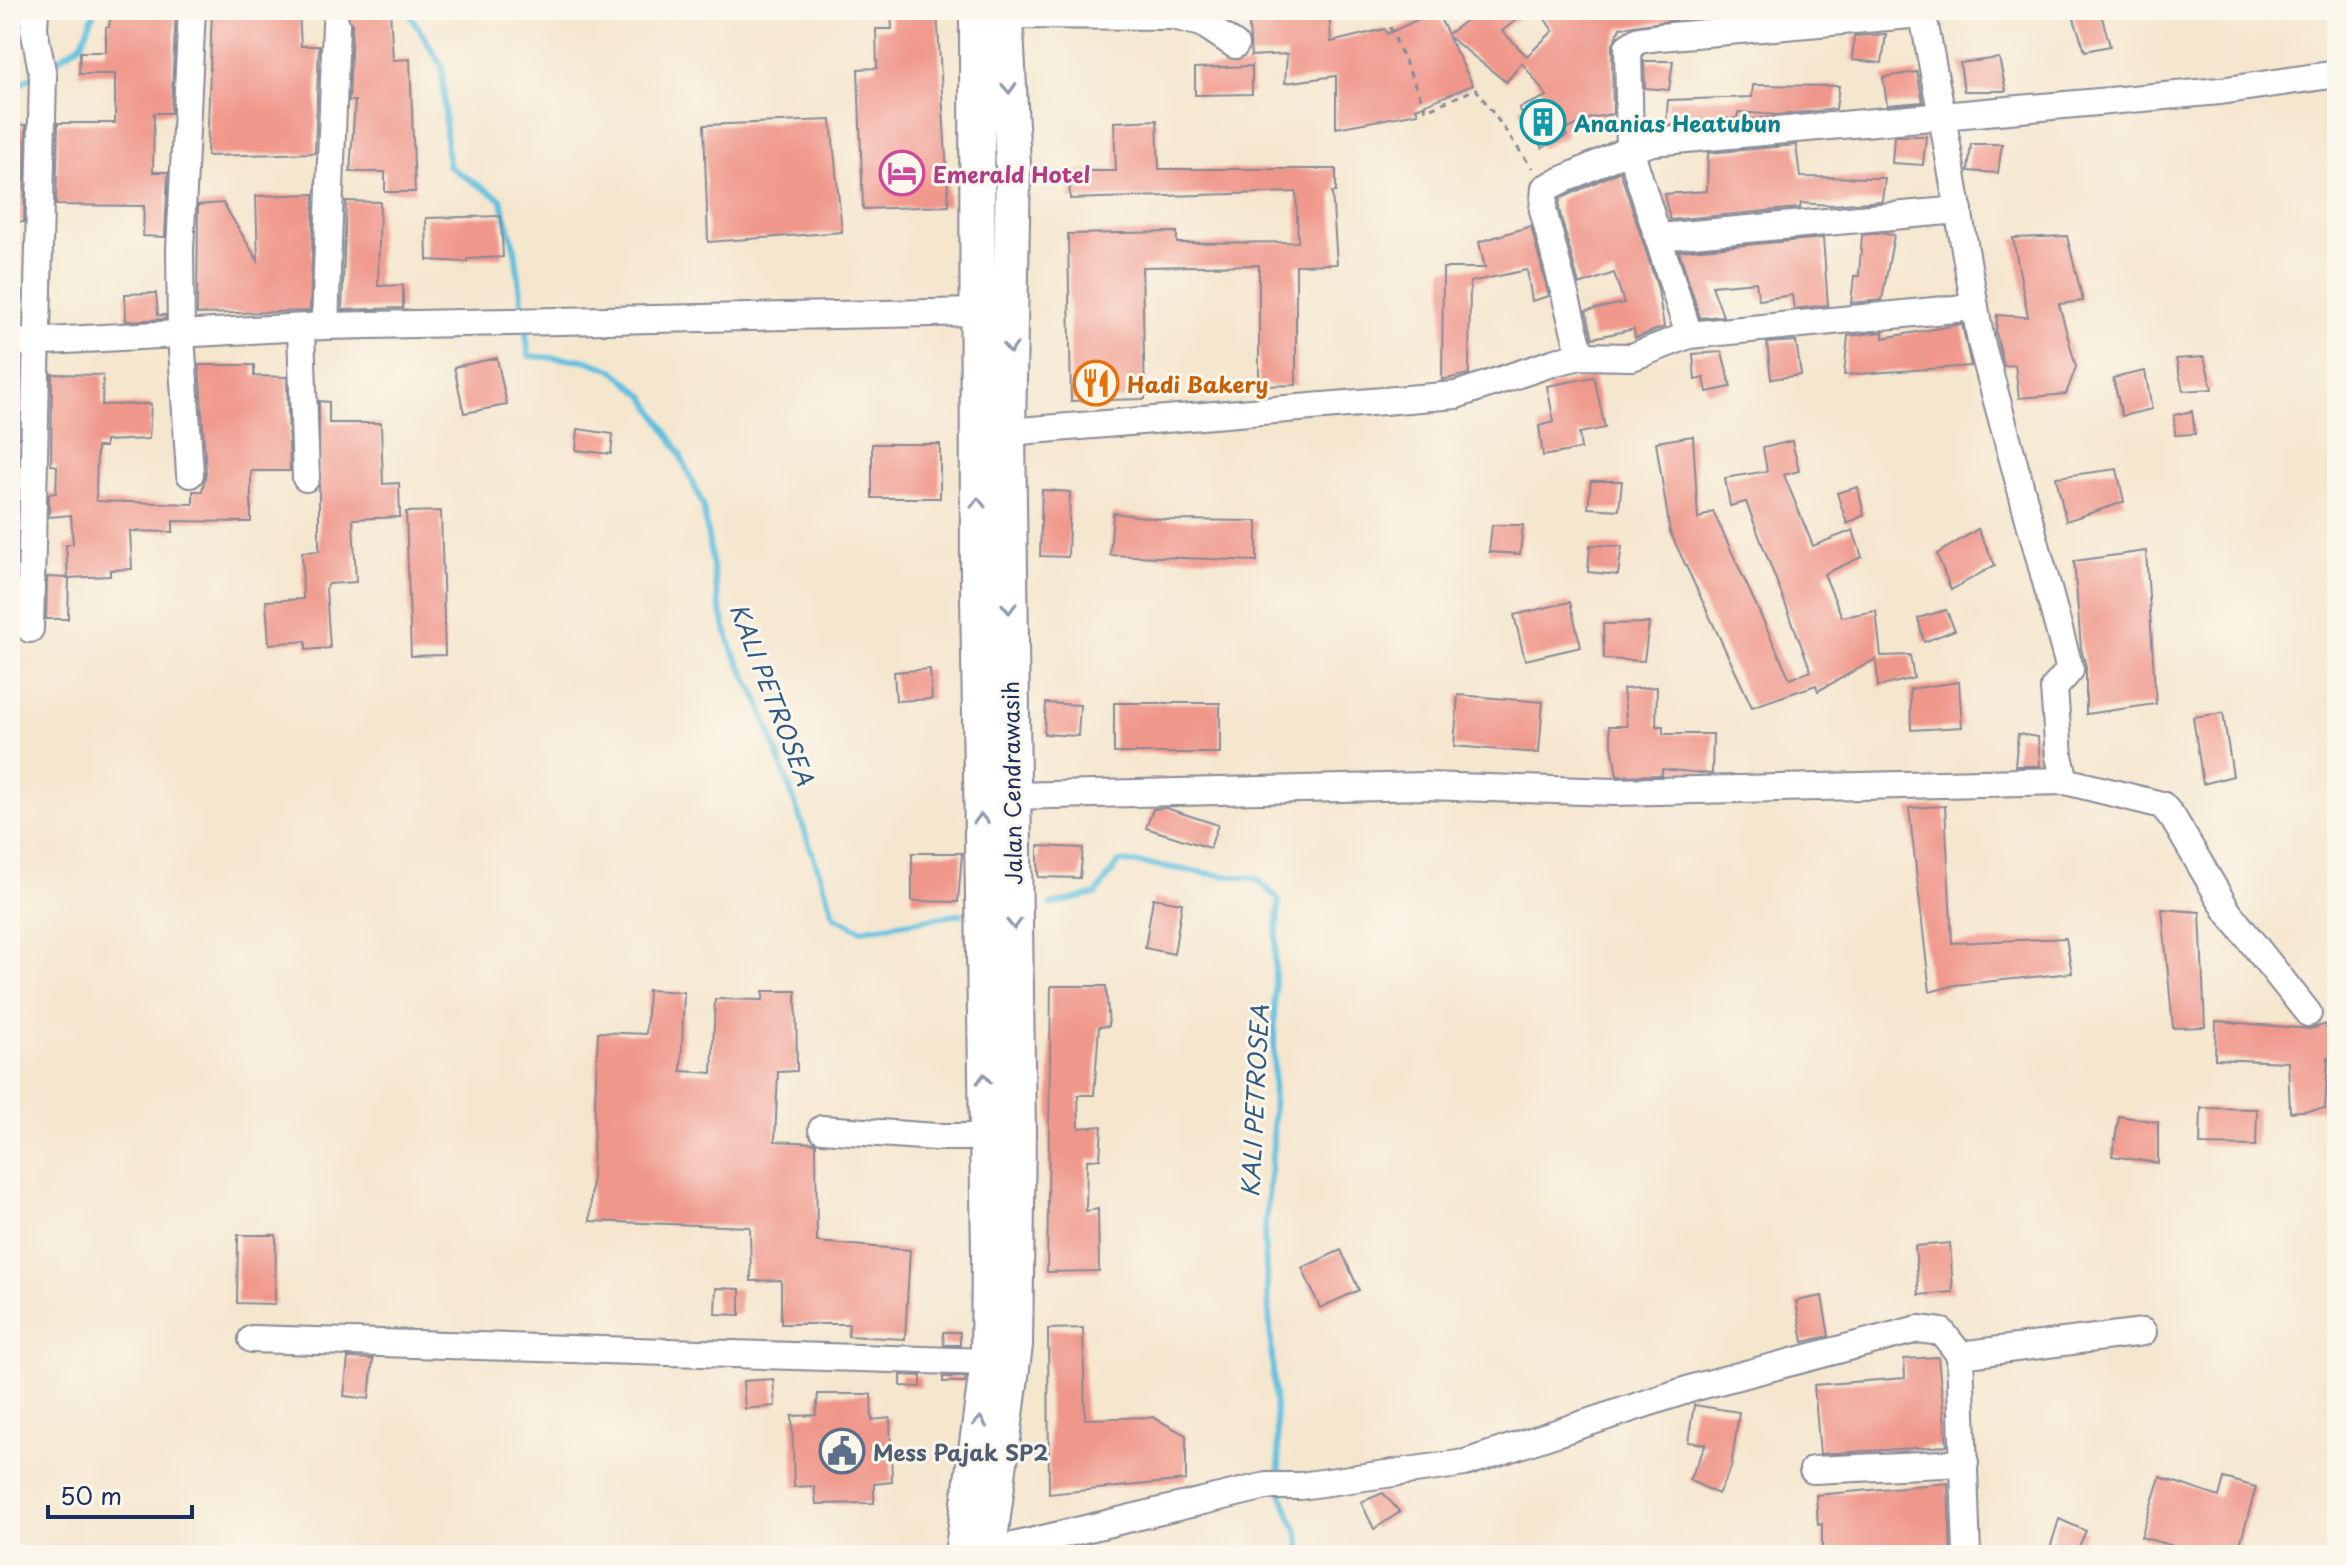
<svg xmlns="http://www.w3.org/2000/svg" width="2347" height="1565" font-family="'Playpen Sans',sans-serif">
<rect width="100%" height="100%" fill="#fbf7ec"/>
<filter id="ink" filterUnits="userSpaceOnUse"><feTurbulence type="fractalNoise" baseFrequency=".0125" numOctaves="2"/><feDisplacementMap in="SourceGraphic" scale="16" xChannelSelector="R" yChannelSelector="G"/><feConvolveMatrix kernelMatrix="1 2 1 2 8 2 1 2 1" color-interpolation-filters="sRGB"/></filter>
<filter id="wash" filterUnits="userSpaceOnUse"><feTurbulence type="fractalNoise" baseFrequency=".006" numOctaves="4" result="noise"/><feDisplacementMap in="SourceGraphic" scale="32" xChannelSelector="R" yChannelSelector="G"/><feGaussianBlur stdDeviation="1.8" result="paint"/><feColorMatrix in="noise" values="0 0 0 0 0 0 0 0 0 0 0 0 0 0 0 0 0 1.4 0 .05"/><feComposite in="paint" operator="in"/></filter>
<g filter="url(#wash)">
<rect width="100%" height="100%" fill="#f5e6ce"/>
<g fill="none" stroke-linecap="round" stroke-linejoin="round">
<!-- stream -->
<g stroke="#60c0de" stroke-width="6">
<path d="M407,10L442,66L448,166L501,199L515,250L524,316"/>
<path d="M50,65L82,43L95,10"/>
<path d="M10,91L37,73"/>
<path d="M525,327L529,356L584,360L613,370L645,397L678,450L703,505L719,605L732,650L758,699L835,917L861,930L961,914"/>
<path d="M1050,905L1096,894L1119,862C1166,863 1210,878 1256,878L1279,900L1275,957L1273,1145L1264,1238L1280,1478"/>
<path d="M1281,1493L1298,1533L1303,1555"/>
</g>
</g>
<g id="blocks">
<!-- building -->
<g fill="#f0978b">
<path d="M111,10H176L171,113H154L153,172H168L165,237L143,236L144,206L56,205L58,123H115V74H79L80,52H106V27H109Z"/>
<path d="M212,10H258V15L299,12L301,46H319L315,153L207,156Z"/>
<path d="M343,10H390L393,60L410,59L415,192H385V172H350L355,101H349L352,24Z"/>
<path d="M1248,10H1329L1331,42L1385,29L1387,34L1436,11L1448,34L1480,10H1529L1502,31L1527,56L1553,31L1539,10H1677L1676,20L1620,28L1612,47L1613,114L1591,118L1564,131L1567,136L1542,148L1519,108L1547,96L1522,63L1506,82L1448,36L1473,85L1416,108L1418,113L1336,128V76L1285,83L1287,54L1251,56Z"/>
<path d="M2071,10H2100L2110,46L2085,51Z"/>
<path d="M937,11L949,206L863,209L858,69L877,68L876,29H892L891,13Z"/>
<path d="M1886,34L1882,63L1852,60L1854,36Z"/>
<path d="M1999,58L2006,91H1964L1960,63Z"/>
<path d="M1644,61H1673L1669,90L1645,88Z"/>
<path d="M1252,66V94L1195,95V68Z"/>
<path d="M1917,72L1923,102L1887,105L1883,77Z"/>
<path d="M1753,85L1839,86L1836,109L1778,115L1738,112L1737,118L1666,125L1668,100L1752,97Z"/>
<path d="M831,120L842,232L708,242L704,125Z"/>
<path d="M1157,120L1159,169H1336V192H1332L1337,264L1296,265V385L1259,386V265L1142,267L1145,399L1071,401L1068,234L1177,232V243L1298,242L1296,192L1070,199L1069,171H1116L1114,122Z"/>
<path d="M10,124L26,125L24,222H10Z"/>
<path d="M1894,136H1926L1923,165L1892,163Z"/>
<path d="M1971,144H2002L1998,173L1968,171Z"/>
<path d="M1796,145L1800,177L1885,178L1882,201L1831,205L1801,203L1800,208L1670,220L1664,194L1707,191L1708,153Z"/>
<path d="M1620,171L1658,289L1664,327L1635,338L1634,329L1593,338L1586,311L1624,303L1614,273L1579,285L1559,209L1560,199Z"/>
<path d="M314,194L310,311L197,314L198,205L223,203L258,261L256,196Z"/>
<path d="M346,201L380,202L378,286L403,285V308L342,310Z"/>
<path d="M501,216L503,257L467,259V262L427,260L426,218Z"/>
<path d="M1531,226L1549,296L1532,301L1527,270L1470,282L1469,374L1442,380L1443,268H1485L1479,242Z"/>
<path d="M1878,233L1894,235L1882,300L1851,303L1854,276H1859L1862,235Z"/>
<path d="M2067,236L2083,301L2059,304L2076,367L2066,394L2019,398L2015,365L2004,366L1996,333L1997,315L2028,317L2013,238Z"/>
<path d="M1823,238L1828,305L1794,309L1792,295L1759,300L1756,282L1712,286L1723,316L1700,318L1679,251Z"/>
<path d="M156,293L158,315H165V319L126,321L125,294Z"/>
<path d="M1962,324L1971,366L1844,375L1848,336L1883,332V338Z"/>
<path d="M1796,341L1801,375L1771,379L1767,343Z"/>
<path d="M1722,352L1731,387L1707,392L1704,378L1695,380L1693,354Z"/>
<path d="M2204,357L2212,389L2183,391L2176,359Z"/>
<path d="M497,358L507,405L464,413L454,367Z"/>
<path d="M199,365H254V376L287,377L290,471H251V522L173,521V532L130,531L132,569L110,570V576L68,578L66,545L73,544L71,515L49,517V494L56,493L57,466L51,465L52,374L103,375L102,405L151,404L149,439L105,441V447H97L96,501L193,504V491H202L206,473Z"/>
<path d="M2145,371L2152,409L2122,416L2113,378Z"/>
<path d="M10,373H20L18,439L10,437Z"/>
<path d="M1594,377L1605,428L1579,433L1581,449L1543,456L1539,426L1554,422L1547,386Z"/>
<path d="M319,401L329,402V423H381L383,484L399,483L400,517L353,519L356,582L329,584L326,588L330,648L306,650V641L269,644L266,601L303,599L302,552L319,551Z"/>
<path d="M2192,411L2195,434L2175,435L2174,415Z"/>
<path d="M578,429L613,434L611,454L576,450Z"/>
<path d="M1693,436L1698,519L1713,511L1790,679L1811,671L1746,502L1730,506L1725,478L1767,471L1763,448L1792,441L1799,471L1784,475L1813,546L1853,530L1862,557L1824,574L1842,617L1876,611L1881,656L1910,655L1914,678L1878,687L1876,659L1818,691L1816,685L1752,707L1670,532L1656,442Z"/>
<rect x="872" y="444" width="68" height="54"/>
<path d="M2117,469L2124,502L2066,521L2056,477Z"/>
<path d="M1591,481H1622L1619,510L1588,508Z"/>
<path d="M1858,487L1864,515L1847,524L1837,493Z"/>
<path d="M1042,490L1070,492L1068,557L1040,556Z"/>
<path d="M441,511L445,655L411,656L406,512Z"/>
<path d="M1113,513L1169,520L1257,521V561L1110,555Z"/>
<path d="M1492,525H1523L1520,554L1489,552Z"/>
<path d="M1978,529L1995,565L1951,590L1937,554Z"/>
<path d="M1590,545L1622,546L1618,575L1588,572Z"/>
<path d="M2146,551L2156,704L2086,714V667L2081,648L2074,561Z"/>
<path d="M47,577L69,578L68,619H46Z"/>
<path d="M1570,602L1581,647L1525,660L1514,615Z"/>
<path d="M1946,610L1955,630L1924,642L1918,618Z"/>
<path d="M1649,623L1644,661L1604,659L1603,624Z"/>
<path d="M930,669L932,699L896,701L894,672Z"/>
<path d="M1959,682L1962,727L1911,730L1910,689Z"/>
<path d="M1657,687L1656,726H1663V734H1713L1712,774L1662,769V775L1617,776L1609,726H1627L1623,689Z"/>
<path d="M1458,695L1543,702L1539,753L1454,746Z"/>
<path d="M1046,703L1080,705L1078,736L1044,734Z"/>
<rect x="1114" y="703" width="106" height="50"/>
<path d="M2223,713L2233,776L2203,784L2193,717Z"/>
<path d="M2018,734L2038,737L2040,766H2015Z"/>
<path d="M1945,806L1952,943L2066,938L2072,973L1955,985L1930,992L1909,808Z"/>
<path d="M1166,808L1218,825L1210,848L1146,828L1153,809Z"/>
<path d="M1038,846L1083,848L1080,878L1038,877Z"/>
<path d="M912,853H962L958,902L912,901Z"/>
<path d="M1153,898L1182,903L1174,954L1145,948Z"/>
<path d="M2162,909L2200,912L2205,1027L2173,1028Z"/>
<path d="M1051,986H1106L1109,1026L1099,1027L1094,1095H1078L1079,1128L1102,1126L1100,1159L1087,1160L1086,1211L1098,1209L1099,1271L1047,1272Z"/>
<path d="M648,990L684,992L681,1071L712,1073L715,999L763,1000V991H796L797,1071L778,1072L775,1141L816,1143L817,1242L910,1250L905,1339L848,1336L849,1324H781V1280L751,1281L750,1227L590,1221L598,1032L646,1034Z"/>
<path d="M2216,1021L2310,1029L2327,1024L2326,1028H2337V1058H2328L2325,1109L2290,1112L2288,1062L2215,1059Z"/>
<path d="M2201,1108L2257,1109L2256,1146L2200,1145Z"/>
<path d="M2119,1116L2158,1122V1163L2112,1156Z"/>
<path d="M238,1235H276L275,1304L237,1303Z"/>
<path d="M1950,1243L1953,1292L1919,1295L1915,1246Z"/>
<path d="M1341,1250L1359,1290L1320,1308L1302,1268Z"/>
<path d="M716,1288L740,1289V1315L715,1314Z"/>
<path d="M1822,1296L1829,1336L1803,1342L1796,1301Z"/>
<path d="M1083,1328L1085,1419L1153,1417L1186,1435V1480L1049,1494L1048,1329Z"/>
<path d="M943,1332H960V1345H944Z"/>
<path d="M1938,1357L1947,1446L1820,1454L1814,1385L1905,1378L1904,1359Z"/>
<path d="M348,1358L373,1359L369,1399L344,1396Z"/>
<path d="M901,1375L921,1376V1387L901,1386Z"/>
<path d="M943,1377H966L965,1382H943Z"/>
<path d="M773,1379L775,1406L745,1409L743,1381Z"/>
<path d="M818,1394H871L872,1420L890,1418L892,1482L874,1484V1503L816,1504L814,1486L794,1487L792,1416L816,1415Z"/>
<path d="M1694,1405L1739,1412L1731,1468L1718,1494L1689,1480L1706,1444L1688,1442Z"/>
<path d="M2160,1477L2219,1497L2224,1478L2256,1487L2237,1555H2206L2141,1537Z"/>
<path d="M1948,1483L1951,1555H1822V1524L1818,1525L1816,1495Z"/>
<path d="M1383,1493L1400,1512L1374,1529L1361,1502Z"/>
<path d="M2059,1519L2086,1531L2075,1555H2048Z"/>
</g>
</g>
</g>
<g filter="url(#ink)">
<use href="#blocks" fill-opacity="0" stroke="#888a96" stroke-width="2"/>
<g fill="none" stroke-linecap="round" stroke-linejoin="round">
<!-- minor casing -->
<g stroke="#888a96" stroke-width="30">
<g id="minor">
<path d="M1922,10L1942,116L2220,91L2337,74"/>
<path d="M1005,15L1173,16L1202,23L1235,45"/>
<path d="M1659,237L1959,210"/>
<path d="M325,326L336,24"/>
<path d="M301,330L306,478"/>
<path d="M1689,335L1630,149L1628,47L1639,40L1660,37L1922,14"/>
<path d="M10,343L325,326L977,312"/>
<path d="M1581,356L1543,210L1545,188L1630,149L1653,142L1942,116L1981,342L2070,670L2054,688L2059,756L2065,781"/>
<path d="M1008,432L1456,395L1555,362L1581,356L1632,357L1689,335L1975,307"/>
<path d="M190,474L181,335L180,249L192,10"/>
<path d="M30,629L43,76L34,29L35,10"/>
<path d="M1011,796L1425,786L1615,792L2065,781L2162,805L2173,818L2228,912L2308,1013"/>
<path d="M822,1129L936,1137H985"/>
<path d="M252,1339L988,1362"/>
<path d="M1960,1355L2143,1332"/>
<path d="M1813,1470L1965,1463"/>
<path d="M988,1552L1266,1486H1300L1465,1463L1696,1387L1918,1329L1942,1332L1960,1355L1967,1555"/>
</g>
</g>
<!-- major casing -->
<g stroke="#888a96" stroke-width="38">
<g id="major">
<path d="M962,1555L988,1362L989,1253L978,596L977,10"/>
<path d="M988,1555L1015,1345L1018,1133L1008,432L1013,165L1005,10"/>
</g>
</g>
<!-- path -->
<path stroke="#888a96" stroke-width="3" stroke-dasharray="6 6" stroke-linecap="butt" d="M1390,27L1426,110L1476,89L1532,168"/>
<!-- minor -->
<use href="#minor" stroke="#fff" stroke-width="26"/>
<!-- major -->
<use href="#major" stroke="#fff" stroke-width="34"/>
</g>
<!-- one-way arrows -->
<defs><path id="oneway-chevron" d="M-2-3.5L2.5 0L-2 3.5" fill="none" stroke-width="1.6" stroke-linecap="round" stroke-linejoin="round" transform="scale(2)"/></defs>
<g stroke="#8d97ae">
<use href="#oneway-chevron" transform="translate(1009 88) rotate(87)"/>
<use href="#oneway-chevron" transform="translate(1010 348) rotate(89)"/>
<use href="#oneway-chevron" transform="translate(978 503) rotate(-90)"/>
<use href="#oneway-chevron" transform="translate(1009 608) rotate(89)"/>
<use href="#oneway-chevron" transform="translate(981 819) rotate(-91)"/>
<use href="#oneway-chevron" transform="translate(1014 924) rotate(89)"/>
<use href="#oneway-chevron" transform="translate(984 1079) rotate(-91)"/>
<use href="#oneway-chevron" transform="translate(980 1422) rotate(-83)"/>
</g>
</g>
<!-- icons -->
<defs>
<g id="building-ring" transform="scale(2.3)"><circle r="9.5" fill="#fbf7ec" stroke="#0f9aa8" stroke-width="1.5"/><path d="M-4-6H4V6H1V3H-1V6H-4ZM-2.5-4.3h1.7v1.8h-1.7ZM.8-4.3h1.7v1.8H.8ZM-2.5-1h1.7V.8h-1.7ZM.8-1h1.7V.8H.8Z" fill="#0f9aa8"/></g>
<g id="hotel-ring" transform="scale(2.3)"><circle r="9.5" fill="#fbf7ec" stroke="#d1479c" stroke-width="1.5"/><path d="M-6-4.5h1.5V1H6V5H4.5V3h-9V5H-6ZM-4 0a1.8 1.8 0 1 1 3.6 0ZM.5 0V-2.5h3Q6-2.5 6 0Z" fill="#d1479c"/></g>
<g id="restaurant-ring" transform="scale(2.3)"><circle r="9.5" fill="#fbf7ec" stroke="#e8710a" stroke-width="1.5"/><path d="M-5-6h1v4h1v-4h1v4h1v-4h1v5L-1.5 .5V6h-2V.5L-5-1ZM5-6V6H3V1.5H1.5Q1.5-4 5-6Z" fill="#e8710a"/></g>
<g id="civic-ring" transform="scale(2.3)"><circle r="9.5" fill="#fbf7ec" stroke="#5c6f8a" stroke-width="1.5"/><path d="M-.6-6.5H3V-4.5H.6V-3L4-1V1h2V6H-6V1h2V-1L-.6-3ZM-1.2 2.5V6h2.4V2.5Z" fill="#5c6f8a"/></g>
</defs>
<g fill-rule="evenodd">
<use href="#building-ring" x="1543" y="122"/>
<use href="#hotel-ring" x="902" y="173"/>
<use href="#restaurant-ring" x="1096" y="383"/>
<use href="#civic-ring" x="842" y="1451"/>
</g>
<g text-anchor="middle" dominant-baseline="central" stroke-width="6" stroke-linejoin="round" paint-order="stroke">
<!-- culture labels -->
<g font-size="22" font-weight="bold" fill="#0d838f" stroke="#fbf7ec" text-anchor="start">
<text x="1574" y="122">Ananias Heatubun</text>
</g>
<!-- hotel labels -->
<g font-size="22" font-weight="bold" fill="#b23c85" stroke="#fbf7ec" text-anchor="start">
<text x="933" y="173">Emerald Hotel</text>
</g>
<!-- food labels -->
<g font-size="22" font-weight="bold" fill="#c56008" stroke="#fbf7ec" text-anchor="start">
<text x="1127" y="383">Hadi Bakery</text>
</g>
<!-- street labels -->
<g font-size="22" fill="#1b2f5e" stroke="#fbf7ec">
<text transform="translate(1011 783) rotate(-91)">Jalan Cendrawasih</text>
</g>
<!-- service labels -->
<g font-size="22" font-weight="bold" fill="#4e5e75" stroke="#fbf7ec" text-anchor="start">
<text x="873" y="1451">Mess Pajak SP2</text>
</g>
<!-- water labels -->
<g font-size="24" font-style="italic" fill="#305a84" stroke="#fbf7ec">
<text transform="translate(773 694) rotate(69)">KALI PETROSEA</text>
<text transform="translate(1254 1101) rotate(-87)">KALI PETROSEA</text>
</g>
</g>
<!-- margin -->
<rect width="2347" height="1565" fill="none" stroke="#fbf7ec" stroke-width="40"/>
<!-- scale -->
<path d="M48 1505v12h144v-12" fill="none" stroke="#1b2f5e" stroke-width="4"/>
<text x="60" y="1505" font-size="24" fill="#1b2f5e" stroke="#fbf7ec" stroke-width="6" paint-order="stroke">50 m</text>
</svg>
